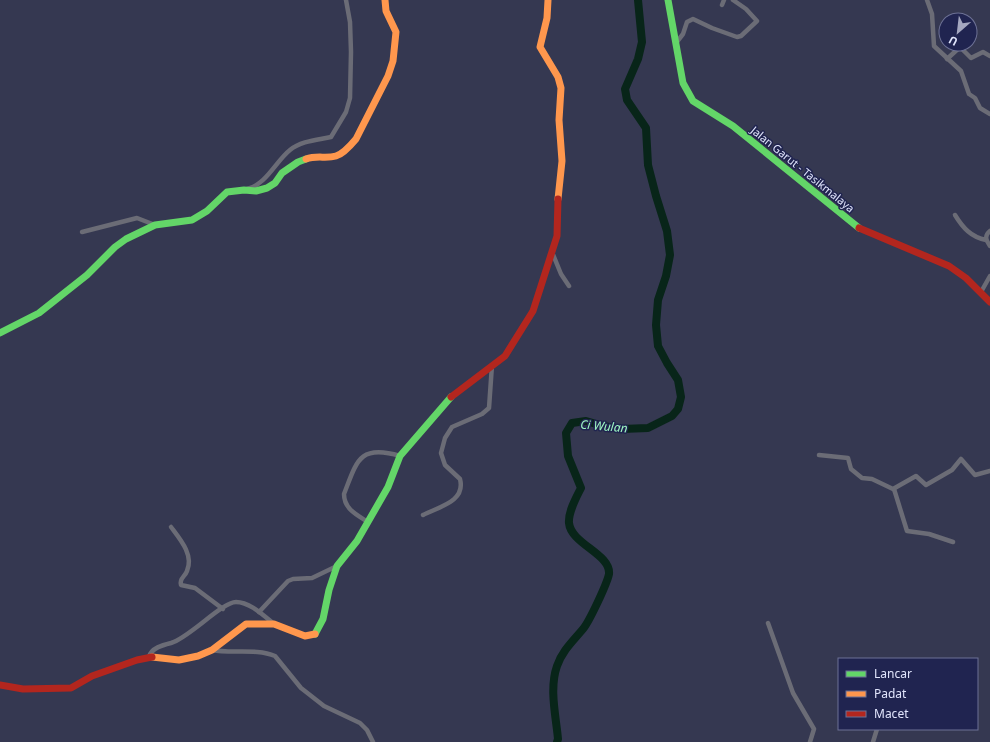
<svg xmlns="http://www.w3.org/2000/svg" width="990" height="742" font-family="'Noto Sans',sans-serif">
<rect width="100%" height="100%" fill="#353851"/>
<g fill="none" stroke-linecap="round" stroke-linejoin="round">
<!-- river -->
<path stroke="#082519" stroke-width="8" d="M557,742L558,739C556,716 549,689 557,666C562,651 573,641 583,629C589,622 607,584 609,574C611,554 571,544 569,523C568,512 576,498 581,488L568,456L566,433L572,423L586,421L603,426L622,429L648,428L672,416L678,409L681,397L678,380L667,363L658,346L656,325L658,300L666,276L670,255L667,231L656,196L648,165L646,128L627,100L625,89L638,59L642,42L638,0"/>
<!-- street -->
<g stroke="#6b6c76" stroke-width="4.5">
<path d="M927,0L932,14L934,46L961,71L969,94L975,98L980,108L990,114"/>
<path d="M722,5L724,0"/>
<path d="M676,43L683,34L687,22L693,19L712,28L737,37L741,36L757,21L746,9L733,0"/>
<path d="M947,59L960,47L971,58L983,52L990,56"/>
<path d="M247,189C266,185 276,161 290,150C301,141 317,140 331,137L346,112L350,98L351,52L350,22L346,0"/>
<path d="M955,215C963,228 971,237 986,240"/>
<path d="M990,231C984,236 986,240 990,246"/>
<path d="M82,232L137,218L155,225"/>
<path d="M552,252L561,274L569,286"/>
<path d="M981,292L990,276"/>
<path d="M819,455L848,458L851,469L862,478L872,479L893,489L916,476L926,485L952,470L961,459L975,475L990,471"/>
<path d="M894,489L907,531L929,534L953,542"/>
<path d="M423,515C438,507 466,502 460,479L445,465L441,453L445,438L452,427L482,414L489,408L492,365"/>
<path d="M368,522C357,515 344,509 344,494C357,461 359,444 400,456"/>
<path d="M171,527C180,539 194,555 187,571C185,577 179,578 181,585L195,588L223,609"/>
<path d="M259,612L288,581L293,579L312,578L337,566"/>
<path d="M768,623L793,693L814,729L810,742"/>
<path d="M212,650C232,654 256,648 275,656L301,688L324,706L360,723L367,730L373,742"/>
<path d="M149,657C151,648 163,645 171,643C189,638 222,602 236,602C250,602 264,616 274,624"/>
<path d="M873,742L877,729"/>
</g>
<!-- fast -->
<g stroke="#63d668" stroke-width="7">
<path d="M668,0L683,83L693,101L733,126L859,228"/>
<path d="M0,333L39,313L87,275L115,247L126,239L155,225L192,220L207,211L227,192L244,190L256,191L267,188L275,183L282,173L298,162L306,159"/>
<path d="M315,634L323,619L329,590L337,566L357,541L388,487L400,456L451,397"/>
</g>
<!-- slow -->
<g stroke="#ff974d" stroke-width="7">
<path d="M548,0L547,18L540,47L558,77L561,88L559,120L562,161L558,199"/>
<path d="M306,159C317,155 326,159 336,156C343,154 351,145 356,139L388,76L393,61L396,32L386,11L385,0"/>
<path d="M152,657L179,660L198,656L212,650L246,624H274L305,636L315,634"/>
</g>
<!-- jam -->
<g stroke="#b3261e" stroke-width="7">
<path d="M859,228L949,266L966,278L990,302"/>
<path d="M451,397L505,356L533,311L557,236L558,199"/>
<path d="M0,685L23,689L71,688L92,676L137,660L152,657"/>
</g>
</g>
<g text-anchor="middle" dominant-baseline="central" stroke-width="3" stroke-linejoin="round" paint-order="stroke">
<!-- street labels -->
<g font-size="11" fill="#e1e5fc" stroke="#202450">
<text transform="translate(803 169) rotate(39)">Jalan Garut - Tasikmalaya</text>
</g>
<!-- water labels -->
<g font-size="12" font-style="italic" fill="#9ff9c3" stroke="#202450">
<text transform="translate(604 426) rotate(5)">Ci Wulan</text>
</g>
</g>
<!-- legend -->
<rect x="838" y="658" width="140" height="72" fill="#202450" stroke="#6d7195"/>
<rect x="846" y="671" width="20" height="6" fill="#63d668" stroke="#6d7195"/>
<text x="874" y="678" font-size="12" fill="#e1e5fc">Lancar</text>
<rect x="846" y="691" width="20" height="6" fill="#ff974d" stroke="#6d7195"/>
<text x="874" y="698" font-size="12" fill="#e1e5fc">Padat</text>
<rect x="846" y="711" width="20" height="6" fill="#b3261e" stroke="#6d7195"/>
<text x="874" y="718" font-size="12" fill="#e1e5fc">Macet</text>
<!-- north arrow -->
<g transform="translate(958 32) rotate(208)"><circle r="19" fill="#202450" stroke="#6d7195"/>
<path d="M0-3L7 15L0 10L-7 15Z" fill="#a5a8c0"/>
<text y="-6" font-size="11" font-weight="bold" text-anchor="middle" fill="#e1e5fc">U</text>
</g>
</svg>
